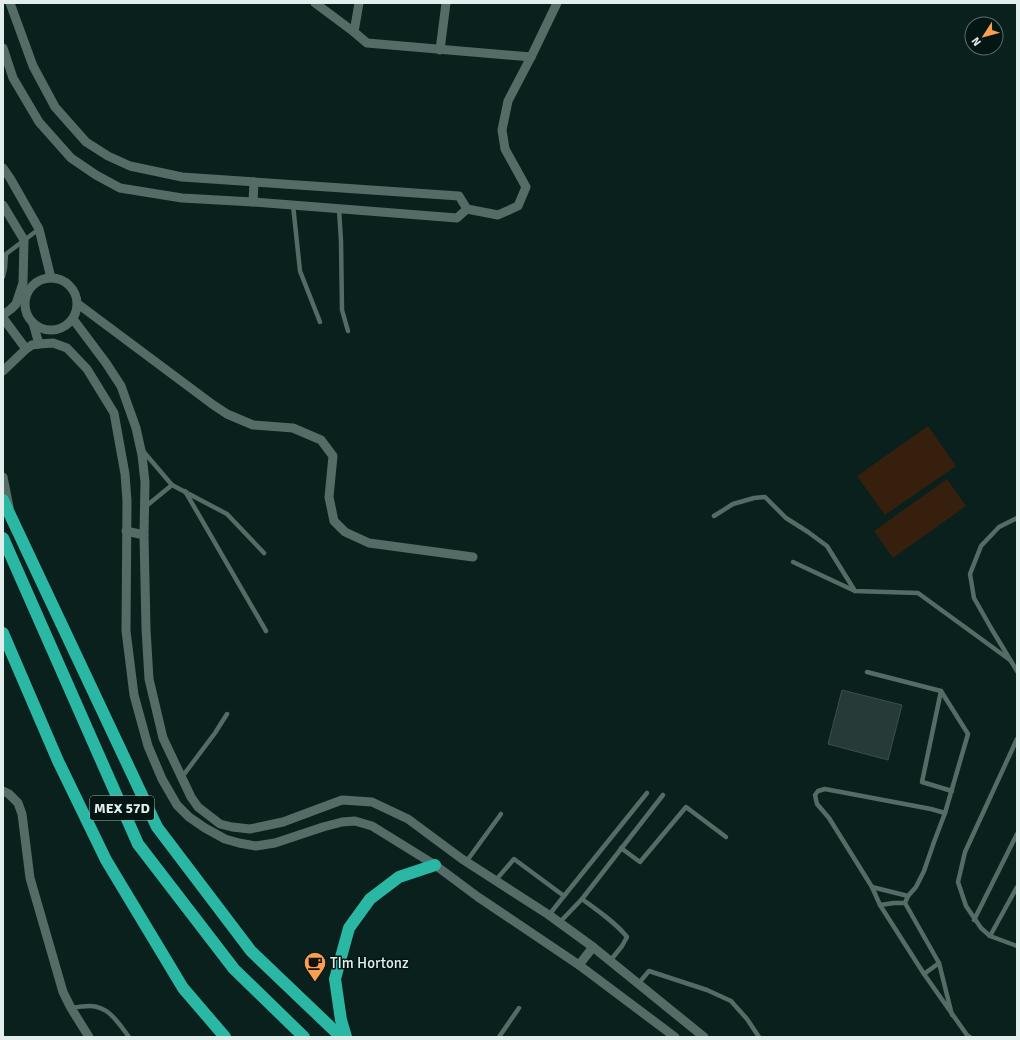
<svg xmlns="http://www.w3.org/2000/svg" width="1020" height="1040" font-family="Signika,sans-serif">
<rect width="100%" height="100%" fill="#0a201c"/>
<!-- green -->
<g fill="#361f0c">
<path d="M928,426L956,466L885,515L857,476Z"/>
<path d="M947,479L966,506L893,558L874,531Z"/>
</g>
<!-- building -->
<path fill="#263b37" stroke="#394f4b" d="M842,690L902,705L888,760L828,744Z"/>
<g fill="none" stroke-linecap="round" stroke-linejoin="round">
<!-- service -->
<g stroke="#546b66" stroke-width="4.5">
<path d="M293,205L300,271L320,322"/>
<path d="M339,209L341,241L342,310L348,331"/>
<path d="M3,277L5,268L6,254L39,229"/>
<path d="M143,451L172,485L227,514L264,553"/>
<path d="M185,491L266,631"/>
<path d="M145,507L172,485"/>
<path d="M714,516L733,504L754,498L765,497L786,518L808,532L827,546L855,591"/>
<path d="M1017,518L999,527L981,546L970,574L974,598L991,628L1017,671"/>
<path d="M793,562L855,591L918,593L1010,660"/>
<path d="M867,672L941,691L968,734L945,813"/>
<path d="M941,691L922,782L952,791"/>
<path d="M1017,739L965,852L958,882L966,906L981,928L990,936L1017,946"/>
<path d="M182,777L215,733L227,714"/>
<path d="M621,848L640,862L686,807L726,837"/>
<path d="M466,862L501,814"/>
<path d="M495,881L514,859L564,896L549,915"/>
<path d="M872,887L908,896"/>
<path d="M564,896L647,793"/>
<path d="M582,899L663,795"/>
<path d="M880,905L894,903H905"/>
<path d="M974,920L1017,834"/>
<path d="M559,923L582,899C597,910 615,922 627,937L622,946L610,961"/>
<path d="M990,936L1017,887"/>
<path d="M924,974L939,963"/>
<path d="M638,984L649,971L707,990L731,1001L747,1019L759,1037"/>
<path d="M71,1008C77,1007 84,1006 90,1006C109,1006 119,1024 129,1037"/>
<path d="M952,1015L939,963L905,903L908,896L916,887L924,871L934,842L945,813L931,809L825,789L818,791L815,795L817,804L829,818L872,887L880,905L924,974L967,1035L970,1037"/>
<path d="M499,1037L519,1008"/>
</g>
<!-- minor -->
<g stroke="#546b66" stroke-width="9">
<path d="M10,3L33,66L55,107L86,142L108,156L130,166L182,177L459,196L467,209L498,215L518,206L526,187L505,149L502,130L508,101L531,57L557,3"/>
<path d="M315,3L354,32L367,43L531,57"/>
<path d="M354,32L359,3"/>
<path d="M3,48L13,78L39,122L71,158L96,175L120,188L182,198L253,202L457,218L467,209"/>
<path d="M440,50L446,3"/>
<path d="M3,168L10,178L39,229L51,278"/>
<path d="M253,202L254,182"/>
<path d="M3,205L24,240L23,283L16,304L11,309L3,315"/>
<circle cx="51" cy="304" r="26"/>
<path d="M78,304L212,404L227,414L253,425L293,428L321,440L333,456L329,497L334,521L345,532L369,543L473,557"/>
<path d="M3,318L26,349"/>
<path d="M73,319L106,363L121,386L136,428L142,455L145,482L144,535L146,629L149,679L163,738L191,797L198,807L220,824L232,827L250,829L283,822L342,800L372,802L408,819L462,859L549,915L593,947L704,1037"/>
<path d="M33,323L39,344"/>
<path d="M3,371L26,349L32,345L39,344L53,343L67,348L87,369L114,413L125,474L127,501L126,631L134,695L148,746L162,779L177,805L189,817L205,828L225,839L239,843L256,846L275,843L323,827L342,822L355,821L372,826L435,865L478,897L579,965L675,1037"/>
<path d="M3,477L9,507"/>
<path d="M126,531L144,535"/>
<path d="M3,791L9,794L18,803L22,814L30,878L63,992L71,1008L89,1037"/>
<path d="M579,965L593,947"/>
</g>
<!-- motorway -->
<g stroke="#2ab8a4" stroke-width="12">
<path d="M3,500L157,827L251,951L341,1037"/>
<path d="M3,538L138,844L234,969L304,1037"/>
<path d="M3,633L58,761L106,860L183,988L225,1037"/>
<path d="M346,1037L341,1020L335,979L349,928L370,899L399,877L435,865"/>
</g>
</g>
<!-- icons -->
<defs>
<g id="cafe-pin" transform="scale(1.15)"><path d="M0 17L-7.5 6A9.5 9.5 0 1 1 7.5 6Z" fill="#fa9f4f" stroke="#031613"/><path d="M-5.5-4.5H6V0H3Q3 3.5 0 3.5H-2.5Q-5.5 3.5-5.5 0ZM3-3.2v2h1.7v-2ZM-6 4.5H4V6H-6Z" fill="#111"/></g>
</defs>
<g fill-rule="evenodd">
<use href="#cafe-pin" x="315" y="963"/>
</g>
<g text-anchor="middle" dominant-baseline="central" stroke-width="3" stroke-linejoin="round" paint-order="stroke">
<!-- shield labels -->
<rect fill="#031613" stroke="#9eadaa" stroke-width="1" x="90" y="796" width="64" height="24" rx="3"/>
<g font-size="14" font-weight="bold" fill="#e1eeeb">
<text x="122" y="808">MEX 57D</text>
</g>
<!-- poi labels -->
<g font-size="15" fill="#e1eeeb" stroke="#031613" text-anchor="start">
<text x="330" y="963">TIm Hortonz</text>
</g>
</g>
<!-- border -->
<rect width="1020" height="1040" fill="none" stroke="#e1eeeb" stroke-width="8"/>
<!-- north arrow -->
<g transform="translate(984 36) rotate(234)"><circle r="19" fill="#031613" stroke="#5c6c69"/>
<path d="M0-3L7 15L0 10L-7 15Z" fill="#fa9f4f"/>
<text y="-6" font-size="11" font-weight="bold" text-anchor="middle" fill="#e1eeeb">N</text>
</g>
</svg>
